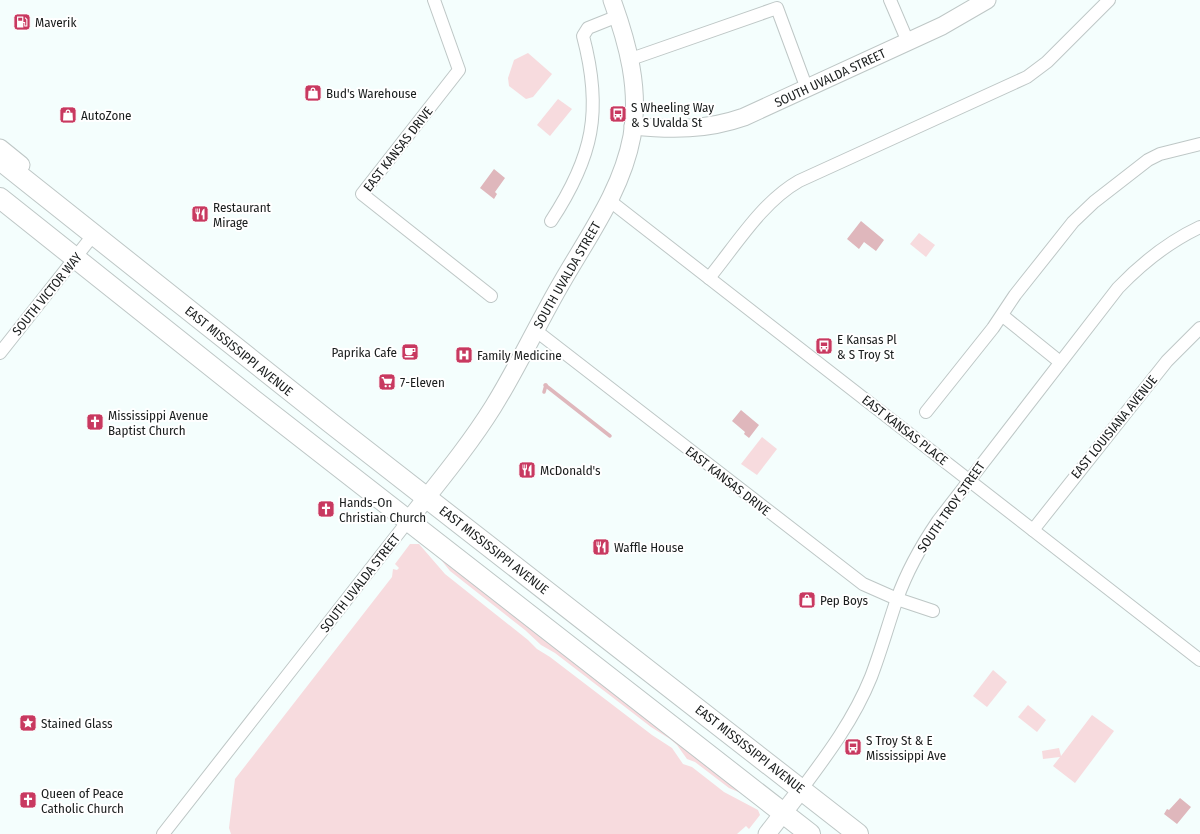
<svg xmlns="http://www.w3.org/2000/svg" width="1200" height="834" font-family="'Fira Sans Condensed',sans-serif">
<rect width="100%" height="100%" fill="#f4fefd"/>
<!-- green -->
<g fill="#f7dbde">
<path d="M528,53L552,74L533,97L526,99L509,86L508,78L514,60Z"/>
<path d="M558,99L572,109L550,136L537,125Z"/>
<path d="M919,233L935,245L926,257L910,244Z"/>
<path d="M762,437L777,449L757,475L741,464Z"/>
<path d="M410,544H419L445,574L528,640L537,649L550,657L652,735L672,748L683,764L692,767L724,792L758,810L760,815L749,829L746,826L737,834H231L229,828L235,779L392,577L393,569L397,570L399,568L395,564Z"/>
<path d="M438,556L671,736V739L673,738L743,794L729,788L695,762L687,759L677,745L670,739L651,727L555,653L541,645L525,630L450,571Z"/>
<path d="M993,670L1007,682L987,707L973,696Z"/>
<path d="M1028,705L1046,720L1037,732L1018,717Z"/>
<path d="M1092,715L1114,731L1075,783L1053,766L1060,757L1043,759L1042,751L1059,748L1061,756Z"/>
</g>
<!-- water -->
<g fill="#dfb7bc">
<path d="M494,169L505,178L495,192L497,194L494,199L480,188Z"/>
<path d="M861,221L884,240L876,251L864,242L859,249L847,239Z"/>
<path d="M741,410L759,425L749,438L744,434L745,432L732,421Z"/>
<path d="M1180,798L1191,807L1177,824L1164,814L1167,809L1169,810Z"/>
</g>
<g fill="none" stroke-linecap="round" stroke-linejoin="round">
<!-- stream -->
<g stroke="#dfb7bc" stroke-width="3.5">
<path d="M545,385L610,436"/>
<path d="M544,392L546,385"/>
</g>
<!-- street casing -->
<g stroke="#bec7c6" stroke-width="14">
<g id="street">
<path d="M434,0L459,70L362,194L491,296"/>
<path d="M890,0L908,42"/>
<path d="M631,59L777,8L807,89"/>
<path d="M610,201L1200,660"/>
<path d="M551,221C593,157 603,111 583,36L588,28L618,16"/>
<path d="M709,278C736,245 762,202 799,181L1027,77L1047,62L1109,0"/>
<path d="M1003,316L1060,362"/>
<path d="M535,330L863,584L897,599L933,611"/>
<path d="M0,353L94,234"/>
<path d="M926,412L993,328L1015,295L1073,222L1094,202L1148,160L1160,154L1200,144"/>
<path d="M1033,530L1167,361L1200,328"/>
<path d="M801,790C828,754 854,719 871,677C881,651 888,625 897,599C907,571 921,546 938,521L1118,288C1142,263 1168,242 1200,227"/>
<path d="M163,834L408,521"/>
</g>
</g>
<!-- secondary casing -->
<g stroke="#bec7c6" stroke-width="19">
<g id="secondary">
<path d="M633,126C672,130 707,130 744,117L942,26L987,0"/>
<path d="M0,148L21,165"/>
<path d="M408,521C437,484 468,447 493,407C518,367 538,323 562,282C589,235 622,190 632,136C640,89 628,44 612,0"/>
<path d="M767,834L801,790"/>
</g>
</g>
<!-- primary casing -->
<g stroke="#bec7c6" stroke-width="22">
<g id="primary">
<path d="M0,160L332,424L858,834"/>
<path d="M0,198L251,398L810,834"/>
</g>
</g>
<!-- street -->
<use href="#street" stroke="#fff" stroke-width="12"/>
<!-- secondary -->
<use href="#secondary" stroke="#fff" stroke-width="17"/>
<!-- primary -->
<use href="#primary" stroke="#fff" stroke-width="20"/>
</g>
<!-- icons -->
<defs>
<g id="fuel-square" transform="scale(0.9)"><rect x="-9" y="-9" width="18" height="18" rx="4" fill="#c83960" stroke="#fff"/><path d="M-5.5-6h7V0h2V4h1.3V-2.5L3-4.5l.8-.8L6-3V5H2.5V1h-1V6h-7ZM-4.2-4.7v3.2H.2V-4.7Z" fill="#fff"/></g>
<g id="shop-square" transform="scale(0.9)"><rect x="-9" y="-9" width="18" height="18" rx="4" fill="#c83960" stroke="#fff"/><path d="M-5-2.5h2.3a2.7 3.5 0 0 1 5.4 0H5L5.5 6h-11ZM-1.5-2.5h3a1.5 2.3 0 0 0-3 0Z" fill="#fff"/></g>
<g id="bus-square" transform="scale(0.9)"><rect x="-9" y="-9" width="18" height="18" rx="4" fill="#c83960" stroke="#fff"/><path d="M-5-6H5V4H4V6H2V4H-2V6H-4V4H-5ZM-3.5-4V0h7V-4ZM-3.5 1.2v1.5H-2V1.2ZM2 1.2v1.5H3.5V1.2Z" fill="#fff"/></g>
<g id="restaurant-square" transform="scale(0.9)"><rect x="-9" y="-9" width="18" height="18" rx="4" fill="#c83960" stroke="#fff"/><path d="M-5-6h1v4h1v-4h1v4h1v-4h1v5L-1.5 .5V6h-2V.5L-5-1ZM5-6V6H3V1.5H1.5Q1.5-4 5-6Z" fill="#fff"/></g>
<g id="cafe-square" transform="scale(0.9)"><rect x="-9" y="-9" width="18" height="18" rx="4" fill="#c83960" stroke="#fff"/><path d="M-5.5-4.5H6V0H3Q3 3.5 0 3.5H-2.5Q-5.5 3.5-5.5 0ZM3-3.2v2h1.7v-2ZM-6 4.5H4V6H-6Z" fill="#fff"/></g>
<g id="hospital-square" transform="scale(0.9)"><rect x="-9" y="-9" width="18" height="18" rx="4" fill="#c83960" stroke="#fff"/><path d="M-5-5h3v3.5h4V-5h3V5h-3V1.5h-4V5h-3Z" fill="#fff"/></g>
<g id="supermarket-square" transform="scale(0.9)"><rect x="-9" y="-9" width="18" height="18" rx="4" fill="#c83960" stroke="#fff"/><path d="M-6-5.5h2.5l.6 2H6L4.5 2H-2.5L-4.4-4H-6ZM-1.5 3.2a1.3 1.3 0 1 0 .1 0ZM3 3.2a1.3 1.3 0 1 0 .1 0Z" fill="#fff"/></g>
<g id="church-square" transform="scale(0.9)"><rect x="-9" y="-9" width="18" height="18" rx="4" fill="#c83960" stroke="#fff"/><path d="M-1.2-6h2.4v3.5h3.3v2.4h-3.3V6h-2.4V-.1h-3.3v-2.4h3.3Z" fill="#fff"/></g>
<g id="sight-square" transform="scale(0.9)"><rect x="-9" y="-9" width="18" height="18" rx="4" fill="#c83960" stroke="#fff"/><path d="M0-6L1.8-2.2L6-1.7L2.9 1.2L3.7 5.4L0 3.3L-3.7 5.4L-2.9 1.2L-6-1.7L-1.8-2.2Z" fill="#fff"/></g>
</defs>
<g fill-rule="evenodd">
<use href="#fuel-square" x="22" y="22"/>
<use href="#shop-square" x="313" y="93"/>
<use href="#bus-square" x="618" y="114"/>
<use href="#shop-square" x="68" y="115"/>
<use href="#restaurant-square" x="200" y="214"/>
<use href="#bus-square" x="824" y="346"/>
<use href="#cafe-square" x="410" y="352"/>
<use href="#hospital-square" x="464" y="355"/>
<use href="#supermarket-square" x="387" y="382"/>
<use href="#church-square" x="95" y="422"/>
<use href="#restaurant-square" x="527" y="470"/>
<use href="#church-square" x="326" y="509"/>
<use href="#restaurant-square" x="601" y="547"/>
<use href="#shop-square" x="807" y="600"/>
<use href="#sight-square" x="28" y="723"/>
<use href="#bus-square" x="853" y="747"/>
<use href="#church-square" x="28" y="800"/>
</g>
<g text-anchor="middle" dominant-baseline="central" stroke-width="4" stroke-linejoin="round" paint-order="stroke">
<!-- poi labels -->
<g font-size="13" fill="#1a1d1d" stroke="#fff" text-anchor="start">
<text x="35" y="22">Maverik</text>
<text x="326" y="93">Bud's Warehouse</text>
<text x="631" y="107">S Wheeling Way<tspan x="631" dy="15">&amp; S Uvalda St</tspan></text>
<text x="81" y="115">AutoZone</text>
<text x="213" y="207">Restaurant<tspan x="213" dy="15">Mirage</tspan></text>
<text x="837" y="339">E Kansas Pl<tspan x="837" dy="15">&amp; S Troy St</tspan></text>
<text x="397" y="352" text-anchor="end">Paprika Cafe</text>
<text x="477" y="355">Family Medicine</text>
<text x="400" y="382">7-Eleven</text>
<text x="108" y="415">Mississippi Avenue<tspan x="108" dy="15">Baptist Church</tspan></text>
<text x="540" y="470">McDonald's</text>
<text x="339" y="502">Hands-On<tspan x="339" dy="15">Christian Church</tspan></text>
<text x="614" y="547">Waffle House</text>
<text x="820" y="600">Pep Boys</text>
<text x="41" y="723">Stained Glass</text>
<text x="866" y="740">S Troy St &amp; E<tspan x="866" dy="15">Mississippi Ave</tspan></text>
<text x="41" y="793">Queen of Peace<tspan x="41" dy="15">Catholic Church</tspan></text>
</g>
<!-- street labels -->
<g font-size="13" fill="#1a1d1d" stroke="#fff">
<text transform="translate(830 78) rotate(-25)">SOUTH UVALDA STREET</text>
<text transform="translate(398 149) rotate(-52)">EAST KANSAS DRIVE</text>
<text transform="translate(567 275) rotate(-60)">SOUTH UVALDA STREET</text>
<text transform="translate(47 294) rotate(-51)">SOUTH VICTOR WAY</text>
<text transform="translate(239 351) rotate(39)">EAST MISSISSIPPI AVENUE</text>
<text transform="translate(1114 427) rotate(-51)">EAST LOUISIANA AVENUE</text>
<text transform="translate(905 430) rotate(38)">EAST KANSAS PLACE</text>
<text transform="translate(728 481) rotate(38)">EAST KANSAS DRIVE</text>
<text transform="translate(951 507) rotate(-55)">SOUTH TROY STREET</text>
<text transform="translate(494 550) rotate(38)">EAST MISSISSIPPI AVENUE</text>
<text transform="translate(360 583) rotate(-52)">SOUTH UVALDA STREET</text>
<text transform="translate(750 749) rotate(38)">EAST MISSISSIPPI AVENUE</text>
</g>
</g>
</svg>
